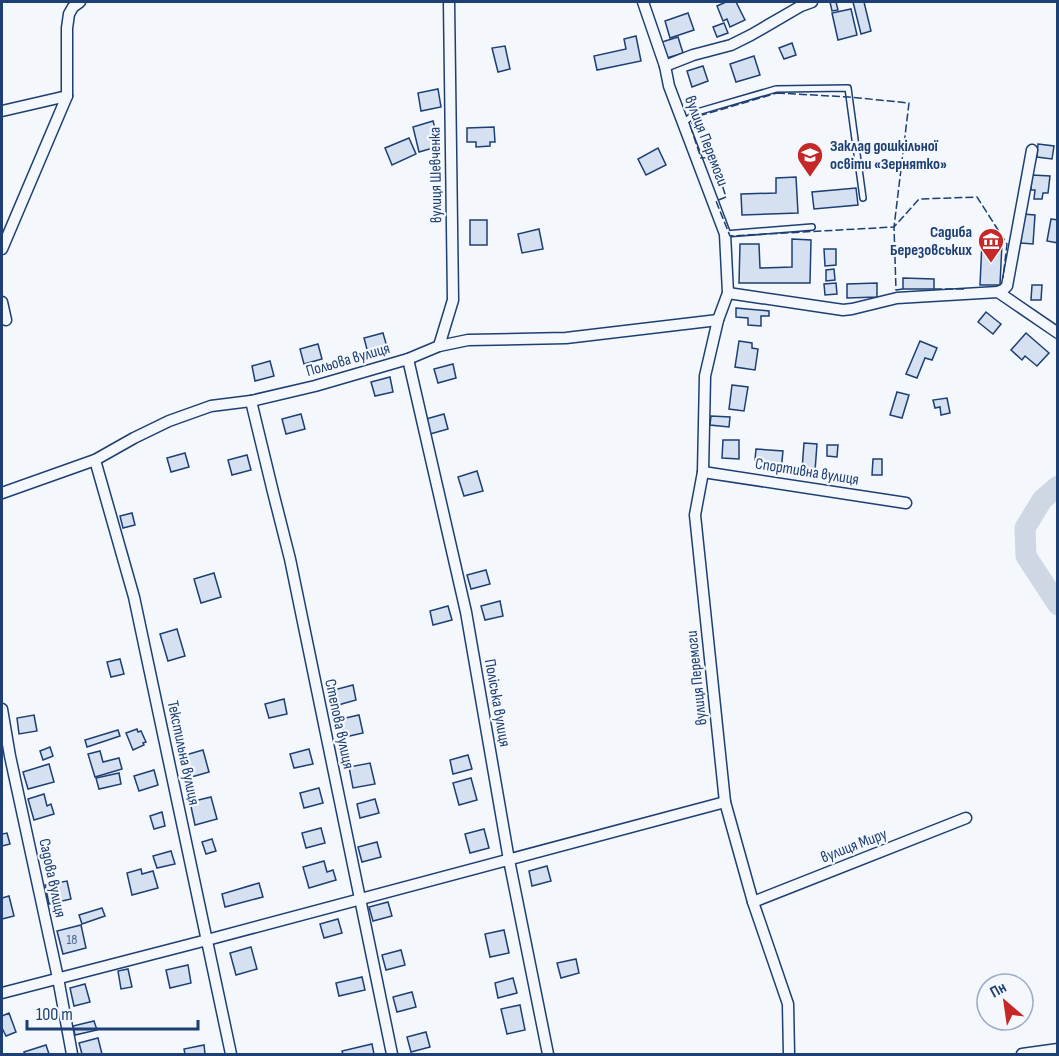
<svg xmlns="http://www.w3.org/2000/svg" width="1059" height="1056" font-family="'Sofia Sans Condensed',sans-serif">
<rect width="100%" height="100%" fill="#f4f7fb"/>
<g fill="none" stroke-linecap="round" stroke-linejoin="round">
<!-- river -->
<path stroke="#cfd7e4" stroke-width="21" d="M1058,486L1042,500L1025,528L1026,556L1058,605"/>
</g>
<!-- building -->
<g fill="#d5e0f0" stroke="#1d3f73" stroke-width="1.5">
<path d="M726,2H736L745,20L730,27L727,19L723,21L717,6Z"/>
<path d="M830,2H836L838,10L832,11Z"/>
<path d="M853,2H864L871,31L861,34Z"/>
<path d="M851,9L857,35L838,40L832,13Z"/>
<path d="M688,13L694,30L670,38L665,21Z"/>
<path d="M724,23L728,33L717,37L713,27Z"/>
<path d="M636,36L641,61L597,70L594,56L626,49L624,39Z"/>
<path d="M678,37L683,53L667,58L662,42Z"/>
<path d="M792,43L796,55L784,59L779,48Z"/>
<path d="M505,46L510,69L498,72L492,48Z"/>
<path d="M754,56L760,75L736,82L730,64Z"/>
<path d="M703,66L708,81L692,87L687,71Z"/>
<path d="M438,89L441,107L421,111L418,93Z"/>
<path d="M433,121L440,146L419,152L413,127Z"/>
<path d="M494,127L495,142H490V146L476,147V142H467V128Z"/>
<path d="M409,138L416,154L392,165L385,148Z"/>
<path d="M1038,144L1054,146L1052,159L1037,157Z"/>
<path d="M658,148L666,165L646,175L638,159Z"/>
<path d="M1032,175L1050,176L1048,193H1043L1042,199H1034L1035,190H1031Z"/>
<path d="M796,177L798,213L742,215L741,194L776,193V178Z"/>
<path d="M856,188L858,205L814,209L812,192Z"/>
<path d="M1023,214L1035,215L1033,244L1021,243Z"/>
<path d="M1051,219L1058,220V243L1047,241Z"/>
<rect x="470" y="220" width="17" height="25"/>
<path d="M539,229L543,249L522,253L518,234Z"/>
<path d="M792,239L811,240L810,283H739L740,244H759L760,268L792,267Z"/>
<path d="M982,242L1002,243L1000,285H980Z"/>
<path d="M824,249H836V265L825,266Z"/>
<path d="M834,269L835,280L826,281V270Z"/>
<path d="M903,278L934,279V289H903Z"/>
<path d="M836,283L837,294L825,295L824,284Z"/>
<path d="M877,283V297L847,298V284Z"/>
<path d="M1032,285H1042L1041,300H1031Z"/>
<path d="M736,308L769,311V316H761V326L748,325V318L736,317Z"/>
<path d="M986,312L1001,324L993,334L978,322Z"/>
<path d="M383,333L387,347L368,353L364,338Z"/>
<path d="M1026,333L1049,353L1037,366L1025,356L1022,360L1011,350Z"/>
<path d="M739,341L752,343V348L758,349L755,370L735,367Z"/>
<path d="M920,341L937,348L932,360L925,358L917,378L906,374Z"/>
<path d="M318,344L322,359L304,364L300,349Z"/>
<path d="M270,361L274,376L255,381L252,366Z"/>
<path d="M453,364L456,378L438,383L434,369Z"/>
<path d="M390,377L393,392L375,396L371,382Z"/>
<path d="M732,385L748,387L744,411L729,409Z"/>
<path d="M897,392L909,395L902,418L890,415Z"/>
<path d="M947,398L950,413L941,415L940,407L935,408L933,400Z"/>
<path d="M301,414L305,429L286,434L282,419Z"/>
<path d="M444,414L448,429L430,434L426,419Z"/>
<path d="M711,416L730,417L729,427L710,425Z"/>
<path d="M723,440H739V459L722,458Z"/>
<path d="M804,443L817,444L815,471L802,470Z"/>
<path d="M827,445H838L837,457L827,456Z"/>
<path d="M756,449L783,451L781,471L765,470L766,461L755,460Z"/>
<path d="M185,453L189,467L171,472L167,458Z"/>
<path d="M247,455L251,470L232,475L228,460Z"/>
<path d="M873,459H882V475H872Z"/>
<path d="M477,471L483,491L464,496L458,477Z"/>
<path d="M132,513L135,525L123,528L120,516Z"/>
<path d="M486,570L490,584L471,589L467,575Z"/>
<path d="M214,573L221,597L201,603L194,579Z"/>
<path d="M500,601L503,616L485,620L481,606Z"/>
<path d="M448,606L452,620L433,625L430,611Z"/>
<path d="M177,629L185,656L168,661L160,634Z"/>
<path d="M120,659L124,674L111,677L107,662Z"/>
<path d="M353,685L356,700L338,705L334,690Z"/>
<path d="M284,699L287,714L269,718L265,704Z"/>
<path d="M34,715L37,731L19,734L17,718Z"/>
<path d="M359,715L363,733L345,737L341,719Z"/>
<path d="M137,729L138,732L141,731L146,742L143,743L144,745L133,750L126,733Z"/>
<path d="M118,730L120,736L87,747L85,740Z"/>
<path d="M50,747L53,756L43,760L40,751Z"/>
<path d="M309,749L313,764L294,768L290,754Z"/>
<path d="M203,750L209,772L188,778L182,756Z"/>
<path d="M100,751L103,762L119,758L122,769L95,777L88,754Z"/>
<path d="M468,755L472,769L453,774L450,760Z"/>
<path d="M370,763L375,784L353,788L349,767Z"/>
<path d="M49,764L54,782L28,789L23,772Z"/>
<path d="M154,770L158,785L139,791L134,776Z"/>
<path d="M119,773L121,784L99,789L96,778Z"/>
<path d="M471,778L477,800L459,805L453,783Z"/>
<path d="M319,788L323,803L304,808L300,793Z"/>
<path d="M44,794L47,806L51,804L54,814L34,820L28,799Z"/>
<path d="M211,797L217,819L195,825L190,802Z"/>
<path d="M375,799L379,813L360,818L357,804Z"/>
<path d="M162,812L165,826L154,829L150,816Z"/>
<path d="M321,828L325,843L306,848L302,833Z"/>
<path d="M484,829L489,848L470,853L465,834Z"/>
<path d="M7,833L10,844L2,846V834Z"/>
<path d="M212,839L216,851L206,854L202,842Z"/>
<path d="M377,842L381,857L362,862L358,847Z"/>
<path d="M171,851L175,864L157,868L153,856Z"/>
<path d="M324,861L327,872L333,870L336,880L309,888L303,867Z"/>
<path d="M547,866L551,881L532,886L529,871Z"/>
<path d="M141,869L142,874L153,871L158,888L132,895L127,873Z"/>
<path d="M67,881L71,899L49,904L45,885Z"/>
<path d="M259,883L263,897L225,907L222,894Z"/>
<path d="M9,896L14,916L2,919V898Z"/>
<path d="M388,902L392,916L373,921L369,907Z"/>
<path d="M102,908L105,916L82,924L79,915Z"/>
<path d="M338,919L342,933L324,938L320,924Z"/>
<path d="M81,925L86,948L63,954L57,931Z"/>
<path d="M504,930L509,953L490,957L485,934Z"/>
<path d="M251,947L257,969L236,975L230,953Z"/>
<path d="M401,950L405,965L386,970L382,955Z"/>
<path d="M576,959L579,973L561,978L557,963Z"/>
<path d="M188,965L191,983L170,988L166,970Z"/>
<path d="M128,969L132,987L121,989L118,971Z"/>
<path d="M362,977L365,990L339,996L336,983Z"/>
<path d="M513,978L517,993L498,998L495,983Z"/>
<path d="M85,984L90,1002L74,1006L70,988Z"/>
<path d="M412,992L416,1007L397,1012L393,997Z"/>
<path d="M520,1005L525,1030L507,1034L501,1009Z"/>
<path d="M9,1013L16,1032L6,1036L3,1030L2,1031V1016Z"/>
<path d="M94,1021L97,1030L75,1035L73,1026Z"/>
<path d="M426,1032L430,1047L411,1052L407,1037Z"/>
<path d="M98,1038L102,1054H82L79,1043Z"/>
<path d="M372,1044L374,1054H343L342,1051Z"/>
<path d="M46,1045L49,1054H25L24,1052Z"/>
<path d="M204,1045L205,1054H180H185L184,1049Z"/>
</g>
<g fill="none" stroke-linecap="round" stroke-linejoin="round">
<!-- service casing -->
<g stroke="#1d3f73" stroke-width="8">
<g id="service">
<path d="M683,123L697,112L776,89L848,88L863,198"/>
<path d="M725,234L812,227"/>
</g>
</g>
<!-- minor casing -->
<g stroke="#1d3f73" stroke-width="13">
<g id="minor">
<path d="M643,2L665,66L669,86L725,234L728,293L718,320L705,376L703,472L695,515L725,802L753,902L788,1004L789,1054"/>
<path d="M665,66L693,55L731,45L751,35L801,6L812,2"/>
<path d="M2,111L67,96"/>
<path d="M1032,150L1007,286L1003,290L998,292L1058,333"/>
<path d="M2,249L67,96V28L69,14L73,7L80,2"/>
<path d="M728,293L843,310L852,309L897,298L998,292"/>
<path d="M2,302L6,320"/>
<path d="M439,346L453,300L449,2"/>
<path d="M408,359L466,612L509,860L548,1054"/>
<path d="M251,401L273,492L290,559L392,1054"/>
<path d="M95,460L134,597L231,1054"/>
<path d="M703,472L906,503"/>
<path d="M2,493L95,460L134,438L169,421L211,406L251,401L315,386L408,359L439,346L468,340L566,338L718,320"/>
<path d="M2,709L10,756L58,978L72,1054"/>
<path d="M753,902L966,818"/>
<path d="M2,993L207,940L725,802"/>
<path d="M1022,1054L1058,1049"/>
</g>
</g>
<!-- service -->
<use href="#service" stroke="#f4f7fb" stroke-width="5"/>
<!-- minor -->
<use href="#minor" stroke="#f4f7fb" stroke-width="10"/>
<!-- fence -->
<g stroke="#1d3f73" stroke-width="1.5" stroke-dasharray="8 3" stroke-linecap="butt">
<path d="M777,93L849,97L909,103L894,227L730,236L716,201L726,197L713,157L701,158L690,125L699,116Z"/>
<path d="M903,289L896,290L894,227L919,199L977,197L1007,244L1003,278"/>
<path d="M934,289H966"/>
</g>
</g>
<!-- icons -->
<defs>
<g id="school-pin" transform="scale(1.35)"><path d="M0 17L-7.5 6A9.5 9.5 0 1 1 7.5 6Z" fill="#c62828" stroke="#f4f7fb"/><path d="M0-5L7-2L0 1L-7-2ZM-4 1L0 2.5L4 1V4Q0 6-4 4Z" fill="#fff"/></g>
<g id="museum-pin" transform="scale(1.35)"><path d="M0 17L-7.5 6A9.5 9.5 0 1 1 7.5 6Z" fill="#c62828" stroke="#f4f7fb"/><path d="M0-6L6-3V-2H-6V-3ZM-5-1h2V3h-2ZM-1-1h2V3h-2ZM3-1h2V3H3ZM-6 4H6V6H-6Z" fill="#fff"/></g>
</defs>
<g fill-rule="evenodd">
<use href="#school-pin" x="810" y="155"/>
<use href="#museum-pin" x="991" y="241"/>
</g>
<g text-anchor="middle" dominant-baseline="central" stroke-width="4.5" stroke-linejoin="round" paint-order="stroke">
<!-- number labels -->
<g font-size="14" fill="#4b6792">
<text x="72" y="939">18</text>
</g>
<!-- street labels -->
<g font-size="16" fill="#1d3f73" stroke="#f4f7fb">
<text transform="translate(706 141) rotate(69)">вулиця Перемоги</text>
<text transform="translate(436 175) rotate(-91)">вулиця Шевченка</text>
<text transform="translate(348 360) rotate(-16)">Польова вулиця</text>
<text transform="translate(807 472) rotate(9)">Спортивна вулиця</text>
<text transform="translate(697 678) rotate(-96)">вулиця Перемоги</text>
<text transform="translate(497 703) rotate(80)">Поліська вулиця</text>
<text transform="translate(339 724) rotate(78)">Степова вулиця</text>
<text transform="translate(183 753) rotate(78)">Текстильна вулиця</text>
<text transform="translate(854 846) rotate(-21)">вулиця Миру</text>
<text transform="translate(52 878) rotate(78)">Садова вулиця</text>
</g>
<!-- poi labels -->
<g font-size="16" font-weight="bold" fill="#1d3f73" stroke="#f4f7fb" text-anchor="start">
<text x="830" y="146">Заклад дошкільної<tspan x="830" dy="18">освіти «Зернятко»</tspan></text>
<text x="972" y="232" text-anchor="end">Садиба<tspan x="972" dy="18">Березовських</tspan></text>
</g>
</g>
<!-- border -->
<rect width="1059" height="1056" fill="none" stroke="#1d3f73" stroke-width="6"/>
<!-- north arrow -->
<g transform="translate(1005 1002) rotate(331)"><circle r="28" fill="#f4f7fb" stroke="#9eadc5" stroke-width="1.5"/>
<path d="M0-4.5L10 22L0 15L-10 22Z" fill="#c62828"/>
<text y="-9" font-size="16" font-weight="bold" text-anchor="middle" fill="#1d3f73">Пн</text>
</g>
<!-- scale -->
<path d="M27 1020v9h171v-9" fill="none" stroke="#1d3f73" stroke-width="3"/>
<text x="36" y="1020" font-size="18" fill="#1d3f73" stroke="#f4f7fb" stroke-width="4.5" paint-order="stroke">100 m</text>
</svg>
